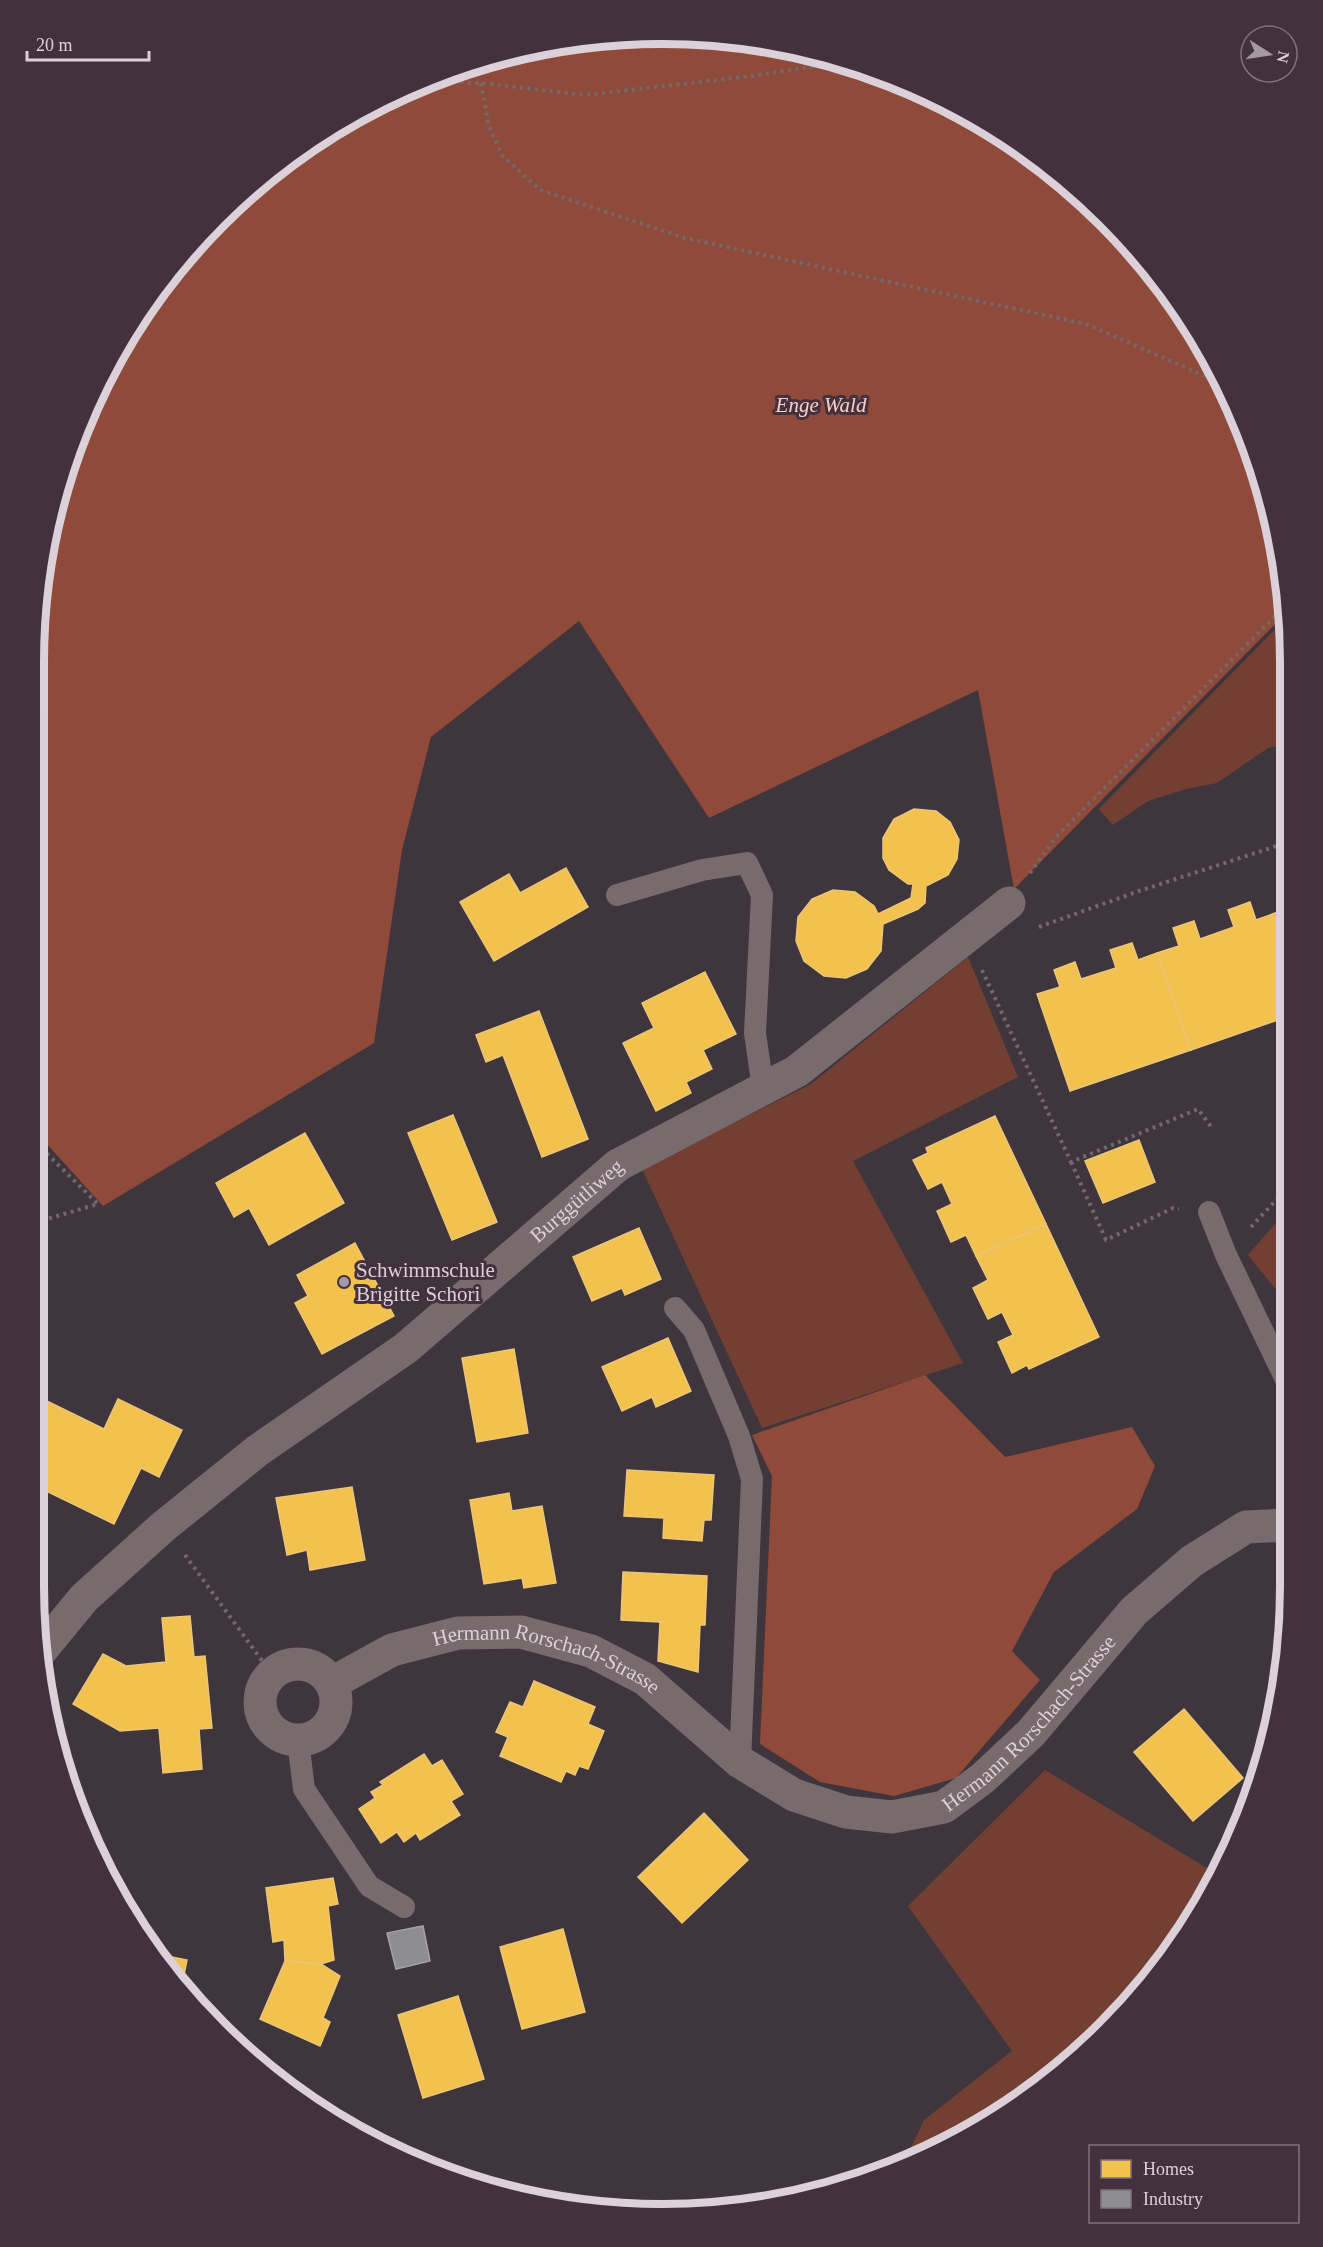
<svg xmlns="http://www.w3.org/2000/svg" width="1323" height="2247" font-family="Georgia,serif">
<rect width="100%" height="100%" fill="#3f353d"/>
<!-- green -->
<g fill="#733f33">
<path d="M1288,616L1289,744L1268,748L1217,783L1186,789L1148,801L1113,825L1099,809Z"/>
<path d="M968,957L1018,1077L853,1161L963,1363L762,1428L642,1169L811,1084Z"/>
<path d="M1289,1208V1306L1248,1255Z"/>
<path d="M1045,1770L1215,1873L1184,1935L1106,2030L1044,2084L940,2149L903,2164L924,2120L1012,2051L908,1906Z"/>
</g>
<!-- forest -->
<g fill="#8f4a3a">
<path d="M662,33L784,45L902,81L1011,139L1134,247L1206,348L1268,499L1287,612L1014,889L978,690L709,818L579,621L431,737L402,850L374,1043L103,1206L36,1132L34,620L66,459L139,312L217,217L313,139L421,81L539,45Z"/>
<path d="M925,1375L1005,1457L1132,1427L1155,1466L1137,1509L1054,1572L1012,1651L1040,1680L956,1778L894,1796L820,1782L760,1744L772,1476L752,1435Z"/>
</g>
<!-- homes -->
<g fill="#f2c14e" stroke="#ebc678" stroke-width="1.5">
<path d="M914,809L936,811L950,822L959,840L957,859L948,875L926,886L925,903L918,909L883,924L881,951L867,969L846,978L824,976L804,961L796,941L798,917L812,899L833,890L855,892L874,906L878,914L911,898L913,884H908L889,870L883,858V838L894,819Z"/>
<path d="M566,868L588,907L494,961L460,902L509,874L520,893Z"/>
<path d="M1250,902L1256,920L1278,912L1289,944V1016L1191,1050L1157,953L1179,946L1173,928L1194,921L1200,939L1234,927L1228,910Z"/>
<path d="M1132,943L1138,960L1157,953L1191,1050L1070,1091L1037,994L1060,987L1054,970L1075,962L1081,979L1116,968L1110,950Z"/>
<path d="M705,972L736,1034L703,1050L712,1069L686,1082L691,1093L656,1111L623,1043L654,1028L642,1003Z"/>
<path d="M539,1011L588,1139L542,1157L503,1055L486,1062L476,1035Z"/>
<path d="M453,1115L497,1222L452,1240L408,1133Z"/>
<path d="M995,1116L1046,1224L976,1256L966,1235L951,1242L937,1211L952,1204L942,1182L928,1189L913,1160L928,1153L926,1148Z"/>
<path d="M305,1133L344,1203L269,1245L249,1208L234,1217L216,1183Z"/>
<path d="M1139,1140L1155,1182L1103,1203L1085,1161Z"/>
<path d="M1046,1224L1099,1337L1029,1369L1027,1365L1012,1373L998,1342L1013,1335L1002,1312L988,1319L973,1288L988,1280L976,1256Z"/>
<path d="M639,1228L661,1279L625,1295L622,1288L592,1301L573,1257Z"/>
<path d="M355,1243L394,1316L322,1354L295,1303L308,1296L297,1275Z"/>
<path d="M668,1338L691,1391L656,1407L652,1397L622,1411L602,1367Z"/>
<path d="M514,1349L528,1433L477,1442L462,1358Z"/>
<path d="M118,1399L182,1430L159,1477L141,1468L114,1524L38,1487L37,1422L47,1401L104,1429Z"/>
<path d="M627,1470L714,1475L711,1520H704L702,1541L663,1538L664,1518L624,1516Z"/>
<path d="M352,1487L365,1560L310,1570L307,1550L287,1555L276,1498Z"/>
<path d="M509,1493L512,1511L542,1506L556,1583L524,1588L522,1578L484,1584L470,1500Z"/>
<path d="M623,1572L707,1576L705,1625H700L698,1672L658,1661L660,1622L621,1620Z"/>
<path d="M190,1616L194,1657L205,1656L212,1728L199,1729L202,1769L163,1773L159,1728L120,1731L73,1704L103,1654L126,1666L166,1662L162,1618Z"/>
<path d="M534,1681L595,1707L588,1724L604,1731L588,1769L579,1766L575,1775L566,1771L561,1782L500,1756L508,1737L496,1732L510,1702L523,1707Z"/>
<path d="M1184,1709L1243,1778L1193,1821L1134,1752Z"/>
<path d="M424,1754L432,1766L442,1760L463,1794L451,1801L460,1815L420,1840L416,1833L404,1842L397,1832L381,1843L359,1809L375,1798L371,1792L383,1785L380,1782Z"/>
<path d="M704,1813L748,1860L682,1923L638,1877Z"/>
<path d="M333,1878L338,1904L328,1906L334,1960L321,1964L285,1961L284,1940L273,1942L266,1888Z"/>
<path d="M563,1929L585,2012L522,2029L500,1947Z"/>
<path d="M153,1953L187,1960L182,1985L163,1968Z"/>
<path d="M285,1961L321,1964L340,1976L323,2018L330,2022L320,2046L260,2019Z"/>
<path d="M458,1996L484,2079L423,2098L398,2015Z"/>
</g>
<!-- industry -->
<path fill="#8d8d92" stroke="#a5a1a7" stroke-width="1.5" d="M423,1926L430,1961L396,1969L387,1933Z"/>
<g fill="none" stroke-linecap="round" stroke-linejoin="round">
<!-- path -->
<g stroke="#73686d" stroke-width="4" stroke-dasharray="3 4.5" stroke-linecap="butt">
<path d="M439,75L465,83H481L586,95L752,76L840,62"/>
<path d="M481,83L489,127L502,155L540,190L685,238L1086,324L1221,383"/>
<path d="M1030,873L1055,838L1286,605"/>
<path d="M1039,927L1139,891L1289,842"/>
<path d="M982,970L1071,1162L1198,1109L1212,1128"/>
<path d="M36,1143L98,1204L37,1222"/>
<path d="M1071,1162L1106,1240L1173,1208L1179,1209"/>
<path d="M1251,1227L1289,1186"/>
<path d="M185,1555L271,1673"/>
</g>
<!-- lane -->
<g stroke="#776b6e" stroke-width="22">
<path d="M617,895L702,870L747,863L762,895L755,1033L763,1089"/>
<path d="M1209,1212L1226,1255L1289,1386"/>
<path d="M675,1308L694,1330L739,1436L752,1479L740,1762"/>
<path d="M298,1741L304,1789L369,1886L404,1907"/>
</g>
<!-- street -->
<g stroke="#776b6e" stroke-width="33">
<path id="s1" d="M38,1654L84,1598L164,1526L257,1451L406,1348L618,1165L797,1071L1009,903"/>
<circle cx="298" cy="1702" r="38"/>
<path id="s2" d="M332,1683L392,1650L458,1633L521,1632L591,1651L645,1679L740,1762L794,1795L846,1812L892,1817L944,1807L983,1778L1031,1733L1134,1611L1192,1561L1246,1527L1289,1525"/>
</g>
</g>
<!-- markers -->
<circle fill="#a59aa2" stroke="#43313f" stroke-width="2" cx="344" cy="1282" r="6"/>
<g text-anchor="middle" dominant-baseline="central" stroke-width="6" stroke-linejoin="round" paint-order="stroke">
<!-- park labels -->
<g font-size="21" font-style="italic" fill="#fdcfc2" stroke="#43313f">
<text x="821" y="405">Enge Wald</text>
</g>
<!-- street labels -->
<g font-size="21" fill="#dcd0d9" stroke="#43313f">
<text stroke="none"><textPath href="#s1" startOffset="706">Burggütliweg</textPath></text>
<text stroke="none"><textPath href="#s2" startOffset="230">Hermann Rorschach-Strasse</textPath></text>
<text stroke="none"><textPath href="#s2" startOffset="796">Hermann Rorschach-Strasse</textPath></text>
</g>
<!-- poi labels -->
<g font-size="21" fill="#dcd0d9" stroke="#43313f" text-anchor="start">
<text x="356" y="1270">Schwimmschule<tspan x="356" dy="24">Brigitte Schori</tspan></text>
</g>
</g>
<!-- crop -->
<path d="M0 0H1323V2247H0ZM662 44H662A618 618 0 0 1 1280 662V1586A618 618 0 0 1 662 2204H662A618 618 0 0 1 44 1586V662A618 618 0 0 1 662 44Z" fill="#43313f" fill-rule="evenodd"/>
<path fill="none" stroke="#dcd0d9" stroke-width="8" d="M662 44H662A618 618 0 0 1 1280 662V1586A618 618 0 0 1 662 2204H662A618 618 0 0 1 44 1586V662A618 618 0 0 1 662 44Z"/>
<!-- legend -->
<rect x="1089" y="2145" width="210" height="78" fill="#43313f" stroke="#80717d" stroke-width="1.5"/>
<rect x="1101" y="2160" width="30" height="18" fill="#f2c14e" stroke="#80717d" stroke-width="1.5"/>
<text x="1143" y="2175" font-size="18" fill="#dcd0d9">Homes</text>
<rect x="1101" y="2190" width="30" height="18" fill="#8d8d92" stroke="#80717d" stroke-width="1.5"/>
<text x="1143" y="2205" font-size="18" fill="#dcd0d9">Industry</text>
<!-- north arrow -->
<g transform="translate(1269 54) rotate(102)"><circle r="28" fill="#43313f" stroke="#80717d" stroke-width="1.5"/>
<path d="M0-4.5L10 22L0 15L-10 22Z" fill="#a59aa2"/>
<text y="-9" font-size="16" font-weight="bold" text-anchor="middle" fill="#dcd0d9">N</text>
</g>
<!-- scale -->
<path d="M27 51v9h122v-9" fill="none" stroke="#dcd0d9" stroke-width="3"/>
<text x="36" y="51" font-size="18" fill="#dcd0d9" stroke="#43313f" stroke-width="4.5" paint-order="stroke">20 m</text>
</svg>
